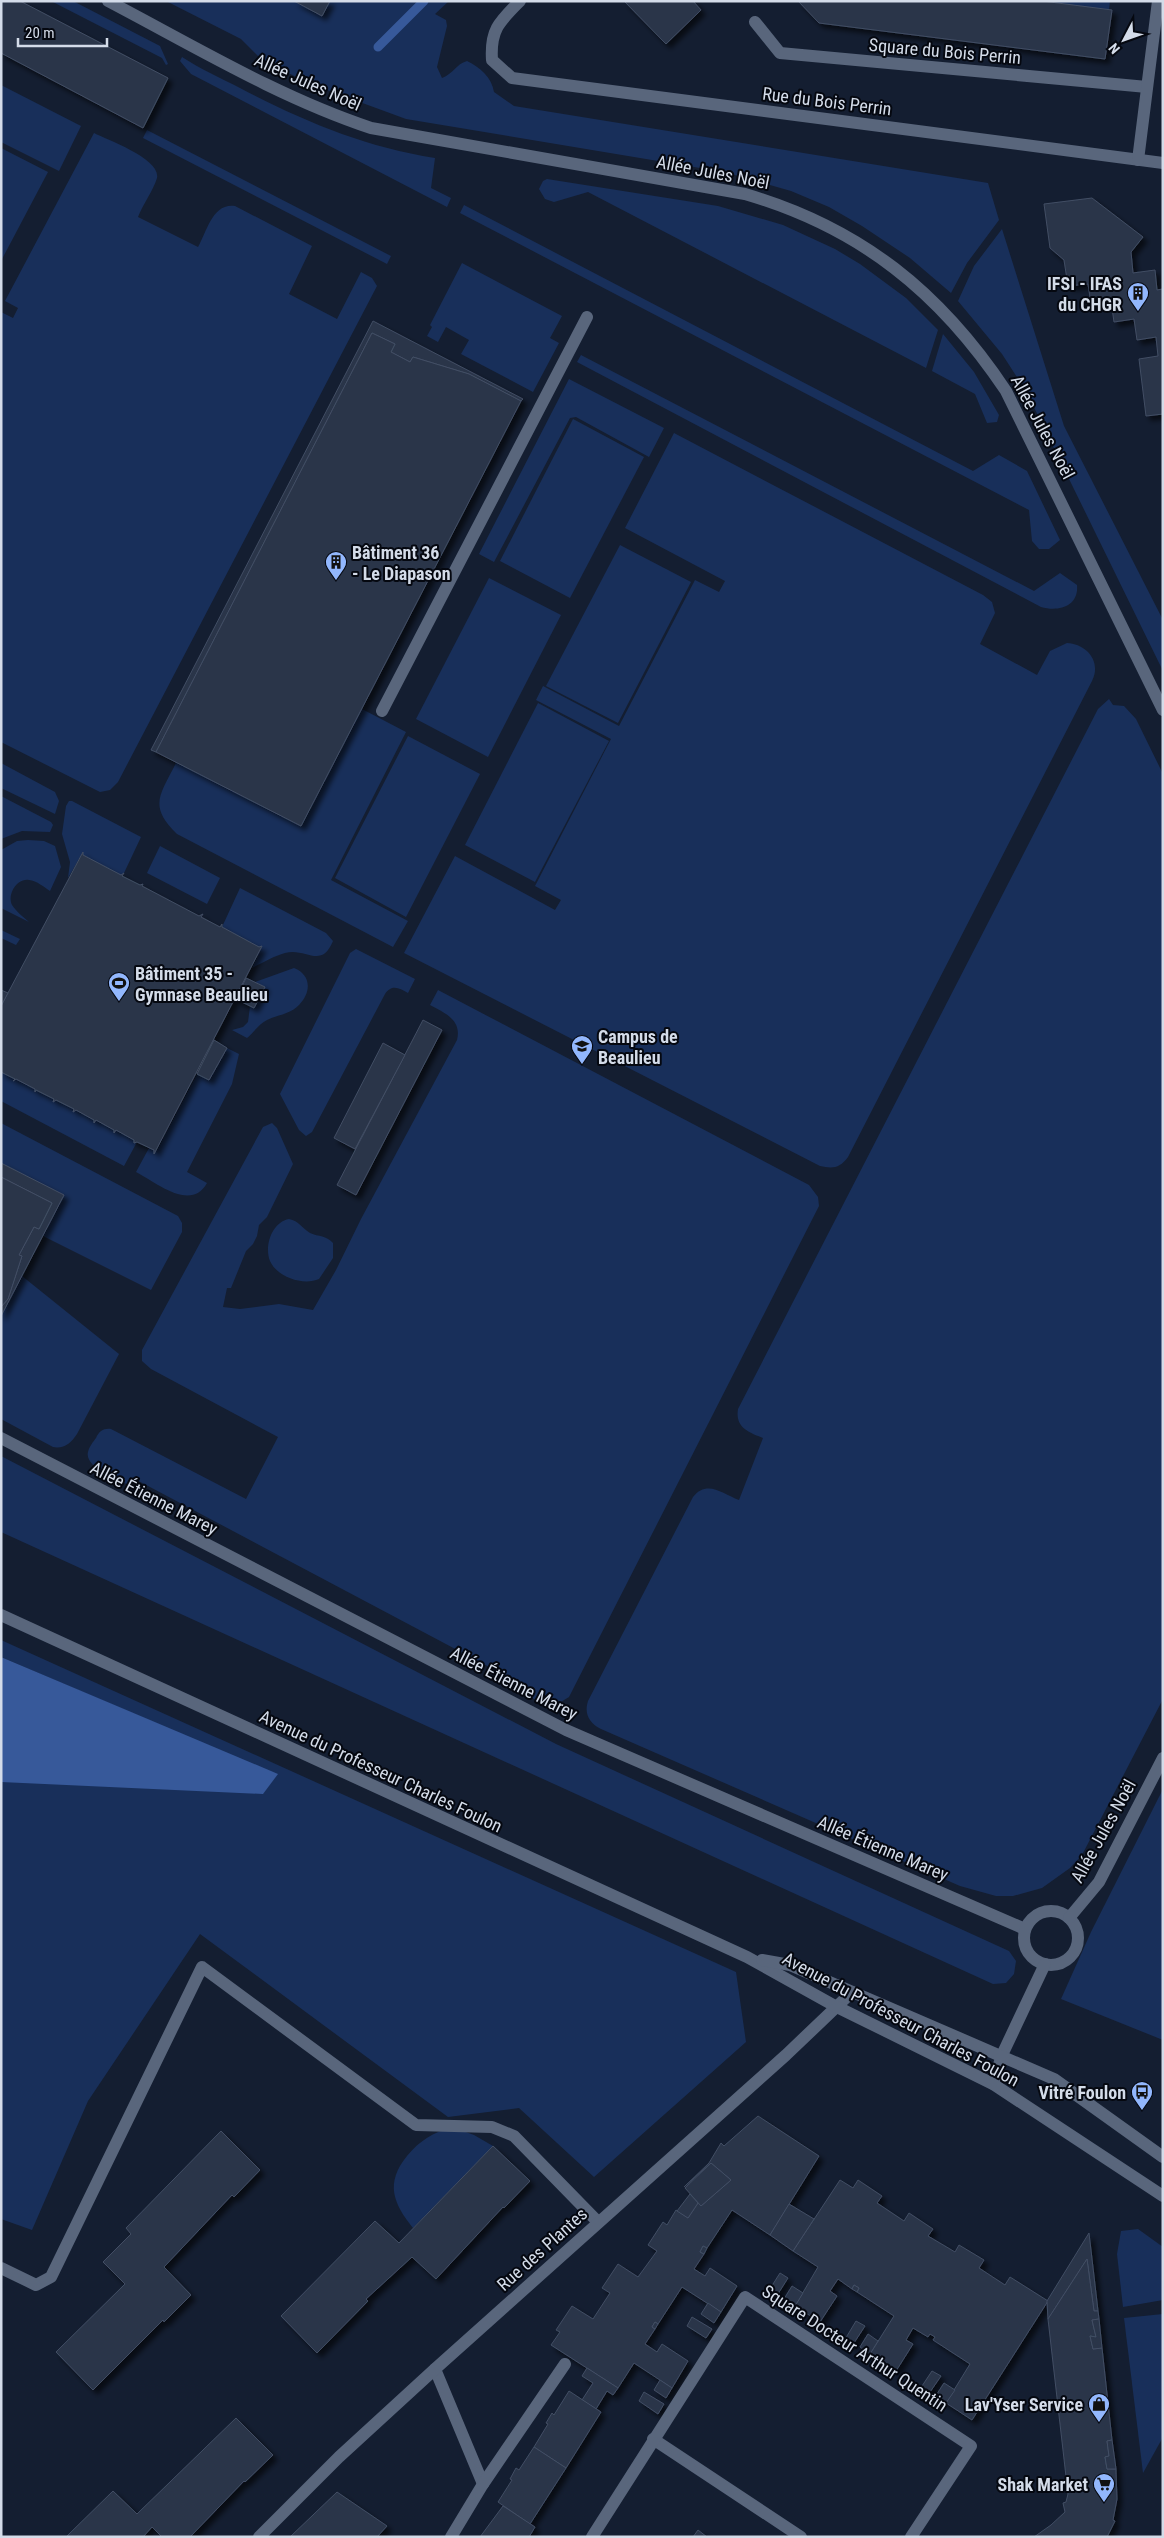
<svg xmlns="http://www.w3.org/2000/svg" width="1164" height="2538" font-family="'Roboto Condensed',sans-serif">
<defs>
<filter id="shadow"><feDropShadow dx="4.5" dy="4.5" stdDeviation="2.5" flood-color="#0009"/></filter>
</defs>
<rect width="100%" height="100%" fill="#141e31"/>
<!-- green -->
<g fill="#182f5a">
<path d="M51,1H73L160,46L168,64L166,65L162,58Z"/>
<path d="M166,1H294L322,16L330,1H449L435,14L446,20L447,26L437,67L442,78C453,74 456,64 467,61C480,67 492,78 494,92L514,106L988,183L999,220L967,263L951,293L910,258L862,226L829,207L791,191L724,172L406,119L308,83L261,59L241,39Z"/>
<path d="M1042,1H1110L1109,10Z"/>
<path d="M182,57C200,69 221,78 240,88C303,121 365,147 435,158L431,188L451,198L447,207L191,74L180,61Z"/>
<path d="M1,85L81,126L59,171L1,142Z"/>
<path d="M147,130L391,256L387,264L143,138Z"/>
<path d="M94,133C108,140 161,159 157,178C153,191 143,204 138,217L198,247C207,232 212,203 235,206L312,246L289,294L337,319L361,272L372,278L377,286L118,782L110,790L100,792L1,742V312L13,318L18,308L5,301Z"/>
<path d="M1,148L48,172L1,261Z"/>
<path d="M547,179L718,206L783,225L835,249L860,264L906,298L938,330L926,368L588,192L554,202L545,199L539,189L543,181Z"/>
<path d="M464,205L973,471L999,455L1027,471L1060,540L1049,549H1039L1032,541L1029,510L460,213Z"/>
<path d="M1002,229L1064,426L1163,620V671L1026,391L1002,354L958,301L974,266Z"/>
<path d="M462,263L562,316L550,338L559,343L533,392L461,354L469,340L446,327L438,342L427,336L432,327L430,325Z"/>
<path d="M943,334L974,372L999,415L997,422L987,423L975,394L932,371Z"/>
<path d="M581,355L1034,591L1060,573L1077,585C1079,607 1058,612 1041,607L577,362Z"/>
<path d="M569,379L664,428L649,457L576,417L570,418L494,562L479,554Z"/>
<path d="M573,419L644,457L570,598L500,561Z"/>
<path d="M674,433L983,595L992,602L995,613L980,644L1037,675L1050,651L1067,643C1086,644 1102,661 1092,681L848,1157C840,1168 833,1169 820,1166L404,953L455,856L555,910L561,900L535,886L611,739L536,700L543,686L619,726L695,580L719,592L725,581L625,528Z"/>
<path d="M620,545L691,582L618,723L546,686Z"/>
<path d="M489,578L561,615L488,757L416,719Z"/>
<path d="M322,583L404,627L362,709L406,732L331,880L408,921L393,947L177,834C148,806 160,795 176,763L172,760Z"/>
<path d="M1109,699L1113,705L1124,706L1136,719L1163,774V1699L1082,1855L1070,1868L1042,1888L1013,1896H996L960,1886L601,1729C589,1723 584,1714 588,1701L693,1497C707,1479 723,1494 739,1500L763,1438C749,1432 735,1428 738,1409L1098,709Z"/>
<path d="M538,703L609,741L535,882L465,845Z"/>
<path d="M408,736L480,774L406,917L335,878Z"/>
<path d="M1,763L55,792L59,801L55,814L1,788Z"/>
<path d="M1,796L51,822L53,825L50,832L22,831L1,839Z"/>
<path d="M69,801H72L141,837L124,873L121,875L83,855V852L68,878L70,862L62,834L66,806Z"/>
<path d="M28,840L44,841L55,846L61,867L50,891C44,887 37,881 29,880C17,878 7,894 12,905C16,911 23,917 29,922L1,908V850L17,841Z"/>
<path d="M160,846L220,878L207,904L147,873Z"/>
<path d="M240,888L326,933L333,941C321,970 306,947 285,953C274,956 262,963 252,968L262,946L259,947L222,927Z"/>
<path d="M1,930L20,939L16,945L1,938Z"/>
<path d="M356,949L415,979L408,993C399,988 392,984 385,994L312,1132L306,1136L299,1130L280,1094L350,953Z"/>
<path d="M294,968C312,975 311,993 299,1005C291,1014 277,1015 267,1020C260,1023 253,1033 247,1038L232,1030L243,1027L248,1022L250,1006L254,1008L265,987L255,982Z"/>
<path d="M438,990L809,1185L818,1197L819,1206L569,1697L554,1706L544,1704L526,1695L529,1688L133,1478L129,1485C118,1480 84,1467 88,1452C89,1447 93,1442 96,1438C99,1431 104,1428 111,1429L246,1499L278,1437L151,1369L142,1361V1350L263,1127L272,1123L277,1128L293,1164L267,1217L259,1225L257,1236L253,1244L246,1251L231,1288H227L223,1307L240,1309L279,1304L313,1310L336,1270L361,1219L457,1040C462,1020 445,1013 430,1005Z"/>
<path d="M227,1048L239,1054L232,1084L187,1172L207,1183C191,1212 157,1183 136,1172L149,1148L154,1150V1153L157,1150L197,1074L209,1080Z"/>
<path d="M1,1072L15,1079L14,1081L16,1079L35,1089V1092L36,1090L54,1099L53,1102L56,1100L74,1109L73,1112L76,1110L94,1120V1123L96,1120L114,1130V1133L116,1130L134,1140V1143L137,1142L124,1166L1,1101Z"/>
<path d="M1,1123L178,1216L182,1223V1232L151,1290L43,1236L64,1195L1,1163Z"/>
<path d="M289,1219C299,1221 302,1228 310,1233C319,1237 326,1235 333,1243V1258L319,1279C303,1286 277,1277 270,1261C264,1246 272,1222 289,1219Z"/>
<path d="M22,1276L119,1354L77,1434C71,1443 64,1449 53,1447L1,1419V1316Z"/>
<path d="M1,1456L556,1744L1009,1951L1016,1961L1014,1974L1006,1983L993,1984L1,1532Z"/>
<path d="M1,1640L736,1972L746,2042L594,2177L519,2108L448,2117L200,1934L88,2101L32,2230L1,2219V1782L277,1775L1,1657Z"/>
<path d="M1163,1789V2040L1061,1999L1091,1932Z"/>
<path d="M452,2127L474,2135L493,2146L413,2228C393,2203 385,2183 407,2156C420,2140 433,2133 452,2127Z"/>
<path d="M1138,2229L1163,2247V2300L1123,2307L1117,2254L1121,2231Z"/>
<path d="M1163,2314V2437L1143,2473L1124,2318Z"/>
</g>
<!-- water -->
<path fill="#37599a" d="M1,1657L278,1774L263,1794L1,1782Z"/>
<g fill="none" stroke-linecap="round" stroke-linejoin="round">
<!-- stream -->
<path stroke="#37599a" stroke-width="9" d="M378,47L424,1"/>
</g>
<!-- building -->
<g fill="#293449" stroke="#424e64" filter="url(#shadow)">
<path d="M1,1H20L168,78L143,128L1,53Z"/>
<path d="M294,1H330L322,16Z"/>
<path d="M624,1H693L701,10L666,44Z"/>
<path d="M798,1H1042L1112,10L1105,59L819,23Z"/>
<path d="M1092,198L1143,237L1131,252L1133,273L1155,270L1157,290L1163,289V414L1146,416L1139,359L1158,356L1156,337L1137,340L1134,319L1114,322L1111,301L1091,304L1088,284L1068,286L1064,260L1050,248L1044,204Z"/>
<path d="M373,321L523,399L521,401L469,374L413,357L410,362L391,352L395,344L372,333L156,752L151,750Z"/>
<path d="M372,333L395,344L391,352L410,362L413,357L469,374L521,401L301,826L156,752Z"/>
<path d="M83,852V855L121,875L124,873L122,876L140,885L143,884L142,886L199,916L203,914L201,917L220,927L222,924V927L259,947L262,946L154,1154V1150L137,1142L134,1143V1140L116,1130L114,1133V1130L96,1120L94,1123V1120L76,1110L73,1112L74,1109L56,1100L53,1102L54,1099L36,1090L35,1092V1089L16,1079L13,1081L15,1079L1,1072V1006Z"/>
<path d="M246,978L265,987L254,1008L236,999Z"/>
<path d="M1,990L8,993L1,1006Z"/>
<path d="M423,1020L442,1030L356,1195L337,1185Z"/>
<path d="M214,1040L227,1048L209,1080L197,1074Z"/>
<path d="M383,1043L405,1055L355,1149L334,1138Z"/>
<path d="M1,1163L64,1195L1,1316V1307L8,1299L22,1256L19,1255L34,1227L39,1229L52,1203L1,1177Z"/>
<path d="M1,1177L52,1203L39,1229L34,1227L19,1255L22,1256L8,1299L1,1307Z"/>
<path d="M758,2116L819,2156L770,2235L732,2210L707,2248L703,2246L700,2252L704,2254L694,2269L705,2276L710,2268L737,2286L721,2312L682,2287L658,2324L655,2322L652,2327L655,2329L645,2344L657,2352L662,2344L688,2361L672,2388L634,2363L618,2388L551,2345L560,2332L556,2330L572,2306L593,2319L610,2293L602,2288L618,2264L638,2277L657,2251L648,2245L663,2222L667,2225L676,2210L688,2218L698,2203L701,2206L731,2180L711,2163L684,2187L709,2163L721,2143L724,2146Z"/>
<path d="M221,2131L260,2170L234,2197L232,2195L164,2267L191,2295L164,2322L163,2320L93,2390L56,2352L125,2284L103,2262L131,2234L126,2228Z"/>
<path d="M493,2146L530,2181L504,2208L503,2207L436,2279L412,2257L366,2299L368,2301L317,2353L281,2316L375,2221L399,2243Z"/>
<path d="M711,2163L731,2180L701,2206L685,2188Z"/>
<path d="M840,2180L853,2188L858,2180L882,2196L877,2203L904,2221L909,2213L933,2229L928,2236L955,2252L959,2245L984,2260L979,2268L1005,2285L1010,2277L1048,2301L972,2420L946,2403L970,2364L933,2340L935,2337L930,2334L928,2337L913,2328L906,2340L913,2344L896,2371L870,2354L894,2316L857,2292L859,2288L854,2285L852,2289L838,2279L830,2291L837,2296L820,2322L795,2306L818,2267L793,2251Z"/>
<path d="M690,2194L698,2203L688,2218L677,2211Z"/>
<path d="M789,2204L814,2219L793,2251L770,2235Z"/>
<path d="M1089,2233L1098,2311H1094L1087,2259L1048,2319L1047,2301Z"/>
<path d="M703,2246L707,2248L704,2254L700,2252Z"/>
<path d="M1087,2259L1094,2311H1098L1099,2319L1092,2320L1096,2337L1090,2336L1093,2349L1102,2348L1112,2440L1107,2441L1109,2456L1105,2457L1107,2469H1116V2472L1117,2499L1113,2520L1115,2521L1107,2537H1034L1051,2525L1065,2512L1063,2503L1066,2502L1068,2494L1048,2319Z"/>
<path d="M780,2273L788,2278L776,2297L768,2292Z"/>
<path d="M854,2285L859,2288L857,2292L852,2289Z"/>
<path d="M792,2286L803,2293L795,2306L784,2299Z"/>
<path d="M708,2303L721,2312L714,2323L701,2314Z"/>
<path d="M692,2317L712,2329L706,2338L687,2326Z"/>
<path d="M1099,2319L1102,2348L1093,2349L1090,2336L1096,2337L1092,2320Z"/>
<path d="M856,2321L865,2326L852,2346L844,2341Z"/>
<path d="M655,2322L658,2324L655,2329L652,2327Z"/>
<path d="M868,2334L878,2341L870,2354L860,2347Z"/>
<path d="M587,2368L618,2388L613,2395L607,2391L596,2409L582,2400L593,2383L582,2376Z"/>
<path d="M932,2371L941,2376L928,2395L920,2389Z"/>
<path d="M660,2380L672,2388L666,2398L654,2390Z"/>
<path d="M944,2383L955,2390L946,2403L935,2397Z"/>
<path d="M569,2391L601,2412L566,2468L534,2447L548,2424L546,2423L552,2413L554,2415Z"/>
<path d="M644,2392L664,2404L658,2414L639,2401Z"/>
<path d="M236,2418L273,2455L245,2482L244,2481L190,2537H162L152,2527L143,2537H66L113,2491L137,2514Z"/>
<path d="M1112,2440L1116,2469H1107L1105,2457L1109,2456L1107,2441Z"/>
<path d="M534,2447L566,2468L530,2524L498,2502L512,2480L510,2479L516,2468L519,2470Z"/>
<path d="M337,2492L387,2526L377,2537H290Z"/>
<path d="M503,2506L535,2527L529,2537H480Z"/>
<path d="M698,2530L707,2537H693Z"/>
</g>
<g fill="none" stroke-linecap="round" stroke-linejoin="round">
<!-- lane -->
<g stroke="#59667c" stroke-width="12">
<path d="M382,711L587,317"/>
<path d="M1,2268L36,2285L51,2277L202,1967L416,2125L492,2127L514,2136L598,2222"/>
</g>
<!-- street -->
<g stroke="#59667c" stroke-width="12">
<path d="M108,1C194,46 278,97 371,128L745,194C861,228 940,292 1006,391L1163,710"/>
<path d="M520,1C499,22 490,30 492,60L512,78L1163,163"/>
<path d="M755,22L780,53L1147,87"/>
<path d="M1138,160L1158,1"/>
<path d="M1,1438L566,1730L1025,1929"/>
<circle cx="1051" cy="1938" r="27"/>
<path d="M1069,1918L1099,1882L1163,1758"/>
<path d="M993,2084L1002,2055L1045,1964"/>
<path d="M435,2369L483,2484"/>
<path d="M653,2439L801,2537"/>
<path d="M259,2537L339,2457L435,2369L786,2055L852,1992"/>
<path d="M451,2537L483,2484L565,2364"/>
<path d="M592,2537L745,2297L971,2446L911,2537"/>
</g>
<!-- secondary -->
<g stroke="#59667c" stroke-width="12">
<path d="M1,1615L747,1957L835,2006L993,2084L1163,2196"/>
<path d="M762,1960L790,1965L1054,2079L1163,2157"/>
</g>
</g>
<!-- icons -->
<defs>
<g id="building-pin" transform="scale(1.125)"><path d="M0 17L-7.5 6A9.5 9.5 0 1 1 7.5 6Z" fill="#92b7fd" stroke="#050810"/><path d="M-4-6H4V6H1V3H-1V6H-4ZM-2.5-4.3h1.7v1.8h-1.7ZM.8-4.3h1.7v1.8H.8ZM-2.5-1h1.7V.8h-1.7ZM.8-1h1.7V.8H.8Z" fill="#111"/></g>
<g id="stadium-pin" transform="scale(1.125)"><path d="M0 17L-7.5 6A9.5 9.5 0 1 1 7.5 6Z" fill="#92b7fd" stroke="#050810"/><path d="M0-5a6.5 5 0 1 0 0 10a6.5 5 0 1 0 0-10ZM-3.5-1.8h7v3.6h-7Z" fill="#111"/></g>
<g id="university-pin" transform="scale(1.125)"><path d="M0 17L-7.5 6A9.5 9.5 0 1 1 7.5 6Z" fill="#92b7fd" stroke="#050810"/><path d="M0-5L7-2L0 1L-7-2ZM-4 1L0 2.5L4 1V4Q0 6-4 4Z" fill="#111"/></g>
<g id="bus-pin" transform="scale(1.125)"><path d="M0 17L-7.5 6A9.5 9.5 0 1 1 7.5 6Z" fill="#92b7fd" stroke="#050810"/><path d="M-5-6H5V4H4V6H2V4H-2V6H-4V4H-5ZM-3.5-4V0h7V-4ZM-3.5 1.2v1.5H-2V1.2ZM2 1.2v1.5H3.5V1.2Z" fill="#111"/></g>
<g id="shop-pin" transform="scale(1.125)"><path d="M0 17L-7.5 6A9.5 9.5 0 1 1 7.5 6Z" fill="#92b7fd" stroke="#050810"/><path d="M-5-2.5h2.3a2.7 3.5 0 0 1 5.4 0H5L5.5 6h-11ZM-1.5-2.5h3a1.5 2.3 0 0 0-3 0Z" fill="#111"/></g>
<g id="supermarket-pin" transform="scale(1.125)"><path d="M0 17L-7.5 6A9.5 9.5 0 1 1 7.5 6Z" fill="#92b7fd" stroke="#050810"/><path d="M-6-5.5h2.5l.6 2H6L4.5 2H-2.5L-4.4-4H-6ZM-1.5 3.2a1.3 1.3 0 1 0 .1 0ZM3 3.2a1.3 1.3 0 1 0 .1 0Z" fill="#111"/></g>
</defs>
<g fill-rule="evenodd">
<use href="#building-pin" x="1138" y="293"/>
<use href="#building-pin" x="336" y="562"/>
<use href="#stadium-pin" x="119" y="983"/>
<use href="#university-pin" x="582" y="1046"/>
<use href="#bus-pin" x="1142" y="2092"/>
<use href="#shop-pin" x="1099" y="2404"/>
<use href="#supermarket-pin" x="1104" y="2484"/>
</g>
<g text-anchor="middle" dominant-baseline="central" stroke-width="4" stroke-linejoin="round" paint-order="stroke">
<!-- street labels -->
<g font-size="18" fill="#d4dce9" stroke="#050810">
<text transform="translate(945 51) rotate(5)">Square du Bois Perrin</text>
<text transform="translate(308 82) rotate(24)">Allée Jules Noël</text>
<text transform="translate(827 101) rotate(7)">Rue du Bois Perrin</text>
<text transform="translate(713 172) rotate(11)">Allée Jules Noël</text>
<text transform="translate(1043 427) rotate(62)">Allée Jules Noël</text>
<text transform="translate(154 1498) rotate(27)">Allée Étienne Marey</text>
<text transform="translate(514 1683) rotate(27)">Allée Étienne Marey</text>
<text transform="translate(381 1771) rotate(25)">Avenue du Professeur Charles Foulon</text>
<text transform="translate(1103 1831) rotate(-61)">Allée Jules Noël</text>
<text transform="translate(883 1848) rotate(23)">Allée Étienne Marey</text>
<text transform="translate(901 2019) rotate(28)">Avenue du Professeur Charles Foulon</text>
<text transform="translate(542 2249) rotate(-42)">Rue des Plantes</text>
<text transform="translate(855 2348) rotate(33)">Square Docteur Arthur Quentin</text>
</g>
<!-- poi labels -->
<g font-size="18" font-weight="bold" fill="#d4dce9" stroke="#050810" text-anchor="end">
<text x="1122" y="283">IFSI - IFAS<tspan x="1122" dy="21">du CHGR</tspan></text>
<text x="352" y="552" text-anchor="start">Bâtiment 36<tspan x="352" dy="21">- Le Diapason</tspan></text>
<text x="135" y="973" text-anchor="start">Bâtiment 35 -<tspan x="135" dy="21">Gymnase Beaulieu</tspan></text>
<text x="598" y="1036" text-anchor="start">Campus de<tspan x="598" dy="21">Beaulieu</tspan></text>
<text x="1126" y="2092">Vitré Foulon</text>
<text x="1083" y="2404">Lav'Yser Service</text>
<text x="1088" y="2484">Shak Market</text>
</g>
</g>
<!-- border -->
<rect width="1164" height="2538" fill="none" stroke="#d4dce9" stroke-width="5"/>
<!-- north arrow -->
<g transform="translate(1124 40) rotate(229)" stroke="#050810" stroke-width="4" paint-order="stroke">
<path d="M0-4L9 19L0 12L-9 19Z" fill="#d4dce9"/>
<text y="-8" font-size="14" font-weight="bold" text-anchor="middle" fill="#d4dce9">N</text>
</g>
<!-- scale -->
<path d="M18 38v8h89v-8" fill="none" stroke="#d4dce9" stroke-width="2.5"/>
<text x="25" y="38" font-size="15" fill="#d4dce9" stroke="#050810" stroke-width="4" paint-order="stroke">20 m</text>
</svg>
